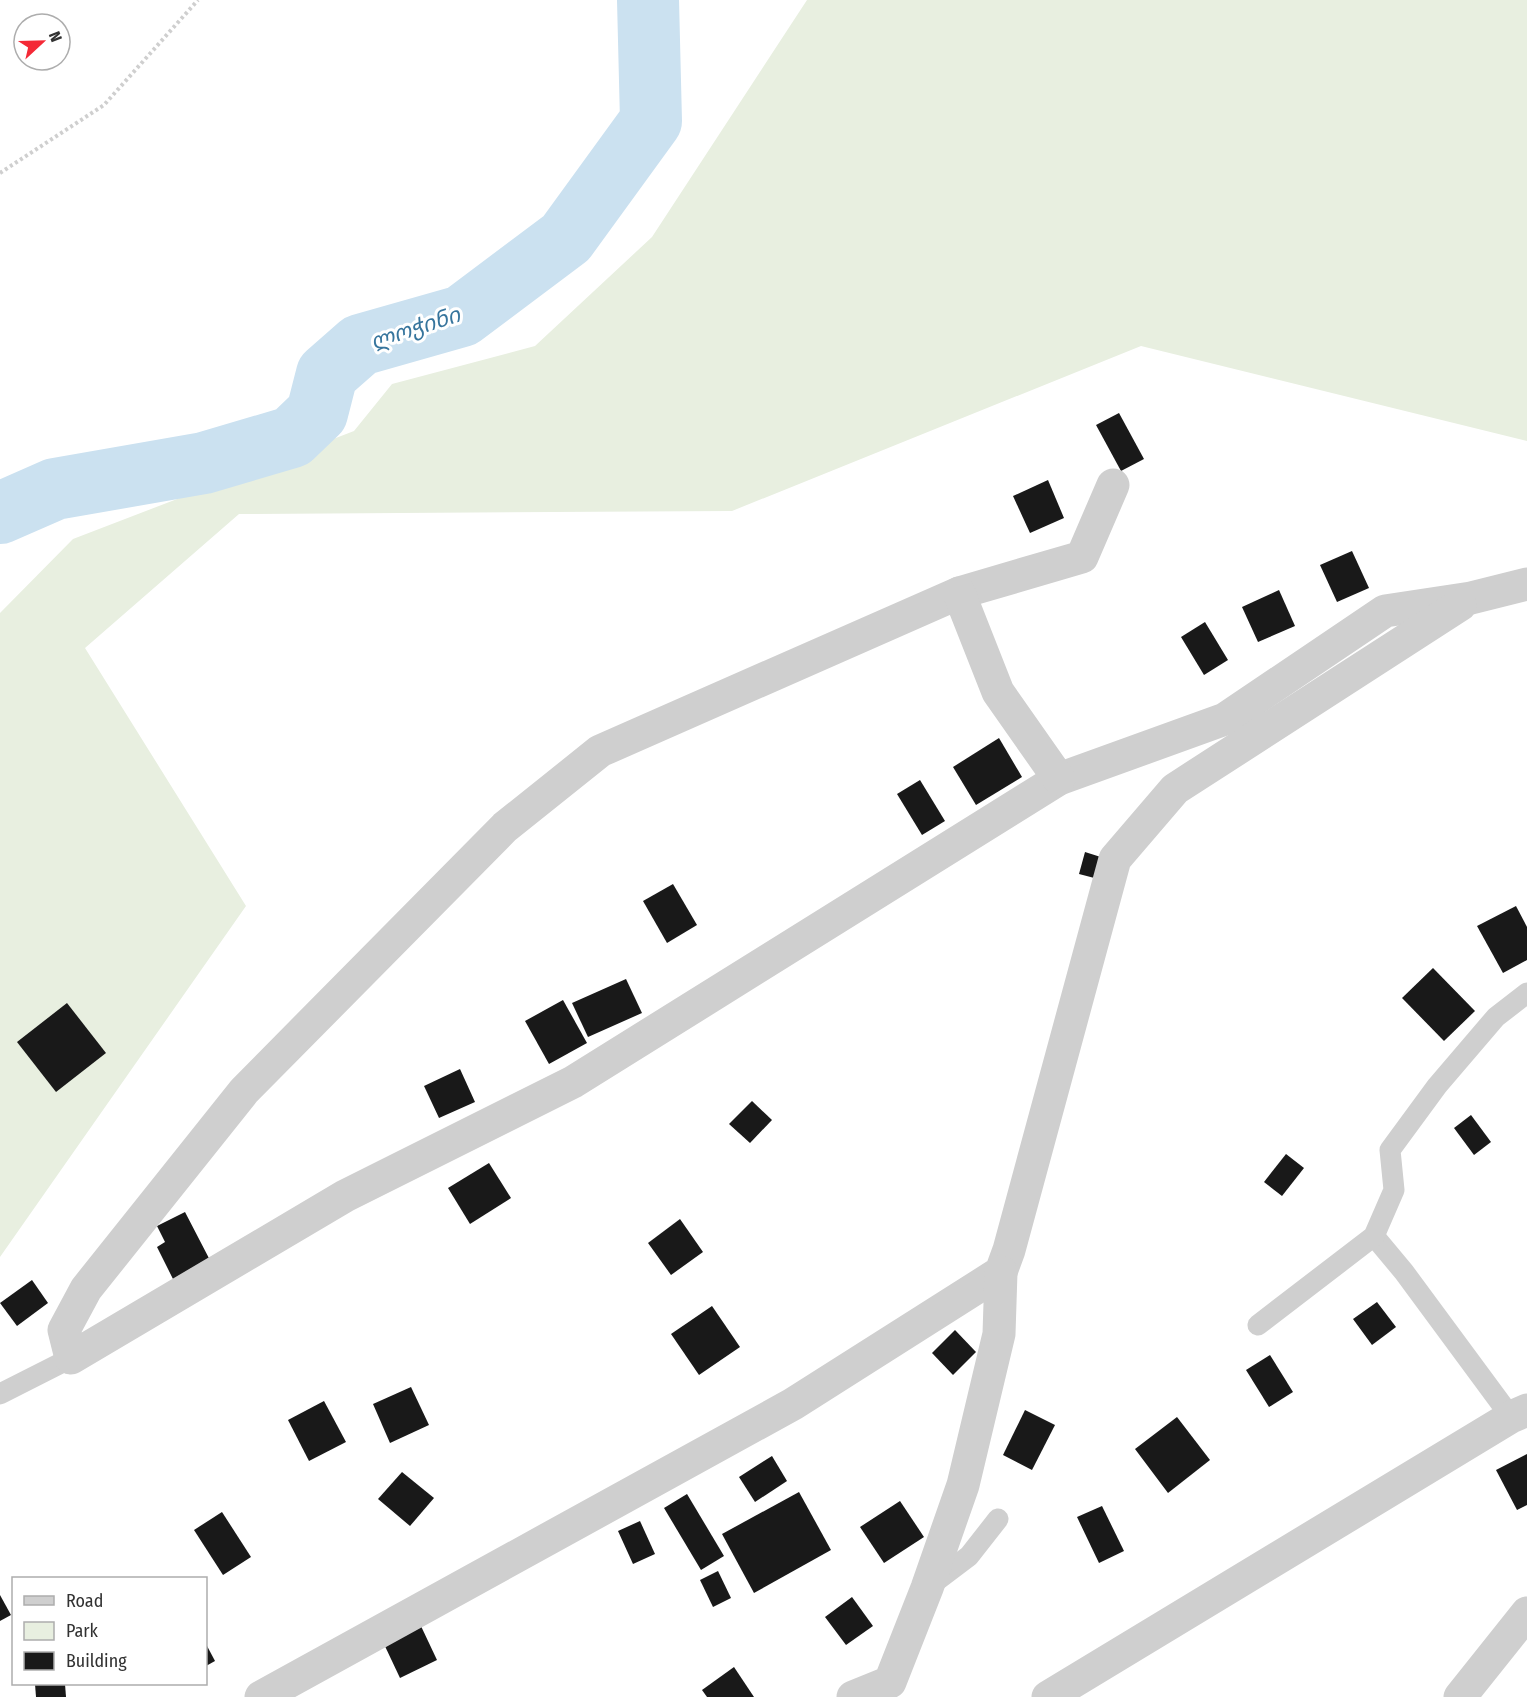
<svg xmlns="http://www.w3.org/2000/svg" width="1527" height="1697" font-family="'Fira Sans Condensed','Noto Sans Georgian',sans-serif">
<rect width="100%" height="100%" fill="#fff"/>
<!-- green -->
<path fill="#e8efe0" d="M807,0H1527V441L1141,346L732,511L239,514L85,648L246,906L0,1257V613L73,539L354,431L392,384L535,346L652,237Z"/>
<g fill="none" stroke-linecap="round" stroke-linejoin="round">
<!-- river -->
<path stroke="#cbe1f0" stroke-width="62" d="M0,513L55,489L204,463L292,437L317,413L327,374L360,345L462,316L566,238L651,121L648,0"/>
</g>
<!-- building -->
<g fill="#191919">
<path d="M1119,413L1144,459L1121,471L1096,425Z"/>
<path d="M1048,480L1064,518L1030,533L1013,496Z"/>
<path d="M1352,551L1369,588L1337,602L1320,565Z"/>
<path d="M1279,590L1295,626L1258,642L1242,607Z"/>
<path d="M1205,622L1228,660L1204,675L1181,637Z"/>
<path d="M999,738L1022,777L976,805L953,767Z"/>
<path d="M920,780L945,821L922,835L897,794Z"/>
<path d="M1085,852L1107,859L1102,880L1079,874Z"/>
<path d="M673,884L697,925L667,943L643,901Z"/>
<path d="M1516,906L1527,927V960L1503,973L1477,926Z"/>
<path d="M1433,968L1475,1011L1444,1041L1402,998Z"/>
<path d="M626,979L642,1013L588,1037L572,1003Z"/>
<path d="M563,1000L587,1043L549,1064L525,1021Z"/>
<path d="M67,1003L106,1053L56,1092L17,1042Z"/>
<path d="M460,1069L475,1102L439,1118L424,1086Z"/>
<path d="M752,1101L772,1120L750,1143L729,1124Z"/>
<path d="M1471,1115L1491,1142L1474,1155L1454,1128Z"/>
<path d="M1286,1154L1304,1168L1282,1196L1264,1182Z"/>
<path d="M489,1163L511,1198L470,1224L448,1188Z"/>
<path d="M185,1212L213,1266L176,1285L157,1247L165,1242L157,1226Z"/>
<path d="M680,1219L703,1252L671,1275L648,1243Z"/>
<path d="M32,1280L48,1303L17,1326L0,1303Z"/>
<path d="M1377,1302L1396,1327L1372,1345L1353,1319Z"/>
<path d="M712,1306L740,1347L699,1375L671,1334Z"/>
<path d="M955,1330L976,1352L953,1375L932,1353Z"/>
<path d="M1270,1355L1293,1392L1269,1407L1246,1370Z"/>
<path d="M411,1387L429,1425L390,1443L373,1404Z"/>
<path d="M324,1401L346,1442L309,1461L288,1420Z"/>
<path d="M1025,1410L1055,1425L1032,1470L1003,1455Z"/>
<path d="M1177,1417L1210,1460L1168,1493L1135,1449Z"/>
<path d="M1527,1454V1505L1517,1510L1496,1470Z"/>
<path d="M772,1456L787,1481L755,1502L739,1477Z"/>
<path d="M402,1472L434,1498L410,1526L378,1499Z"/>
<path d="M799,1492L831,1550L754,1593L722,1534Z"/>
<path d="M687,1494L724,1556L701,1570L664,1508Z"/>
<path d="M900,1501L924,1537L884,1563L860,1527Z"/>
<path d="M1102,1506L1124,1551L1099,1563L1077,1517Z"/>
<path d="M222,1512L251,1557L223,1575L194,1530Z"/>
<path d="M640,1521L655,1554L633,1564L618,1531Z"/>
<path d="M718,1571L731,1598L713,1607L700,1580Z"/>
<path d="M0,1595L11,1615L0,1621Z"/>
<path d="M852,1597L873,1626L846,1645L825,1617Z"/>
<path d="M420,1624L437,1660L400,1678L383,1642Z"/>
<path d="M206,1644L215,1661L206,1666Z"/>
<path d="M734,1667L754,1697H707L702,1690Z"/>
<path d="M35,1684H65L66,1697H36Z"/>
</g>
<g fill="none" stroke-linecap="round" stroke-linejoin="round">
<!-- path -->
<path stroke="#cfcfcf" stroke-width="4" stroke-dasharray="3 3" stroke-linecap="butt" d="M0,173L104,105L198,0"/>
<!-- lane -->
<g stroke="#cfcfcf" stroke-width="21">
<path d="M1374,1236L1404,1272L1511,1417"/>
<path d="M1258,1325L1374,1236L1394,1190L1390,1150L1437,1086L1496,1017L1527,993"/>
<path d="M0,1394L71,1358"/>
<path d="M928,1587L969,1556L998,1519"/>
</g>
<!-- street -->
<g stroke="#cfcfcf" stroke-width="33">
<path d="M1113,485L1082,557L959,593L600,751L505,827L244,1091L86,1289L64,1330L71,1358L345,1196L573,1082L1059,779L1225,719L1385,611L1471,598L1527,584"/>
<path d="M959,593L998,692L1059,779"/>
<path d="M261,1697L793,1404L1001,1272L1009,1250L1115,859L1175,789L1460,605"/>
<path d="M853,1697L890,1682L927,1588L963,1485L999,1334L1001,1272"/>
<path d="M1048,1697L1511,1417L1527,1410"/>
<path d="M1460,1697L1527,1613"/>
</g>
</g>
<g text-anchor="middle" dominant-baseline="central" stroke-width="6" stroke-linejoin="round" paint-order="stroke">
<!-- water labels -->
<g font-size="22" font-style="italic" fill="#37759d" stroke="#fff">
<text transform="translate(415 328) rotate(-18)">ლოჭინი</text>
</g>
</g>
<!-- legend -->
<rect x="12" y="1577" width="195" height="108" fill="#ffffff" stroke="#adadad" stroke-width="1.5"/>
<rect x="24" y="1596" width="30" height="9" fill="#cfcfcf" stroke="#adadad" stroke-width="1.5"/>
<text x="66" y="1607" font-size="18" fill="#323232">Road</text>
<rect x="24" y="1622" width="30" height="18" fill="#e8efe0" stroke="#adadad" stroke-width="1.5"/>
<text x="66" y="1637" font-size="18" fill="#323232">Park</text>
<rect x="24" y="1652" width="30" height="18" fill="#191919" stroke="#adadad" stroke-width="1.5"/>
<text x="66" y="1667" font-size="18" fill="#323232">Building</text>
<!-- north arrow -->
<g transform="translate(42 42) rotate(68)"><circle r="28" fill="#ffffff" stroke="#adadad" stroke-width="1.5"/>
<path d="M0-4.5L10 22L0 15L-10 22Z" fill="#f42936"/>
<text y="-9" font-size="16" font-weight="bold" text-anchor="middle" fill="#323232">N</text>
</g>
</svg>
